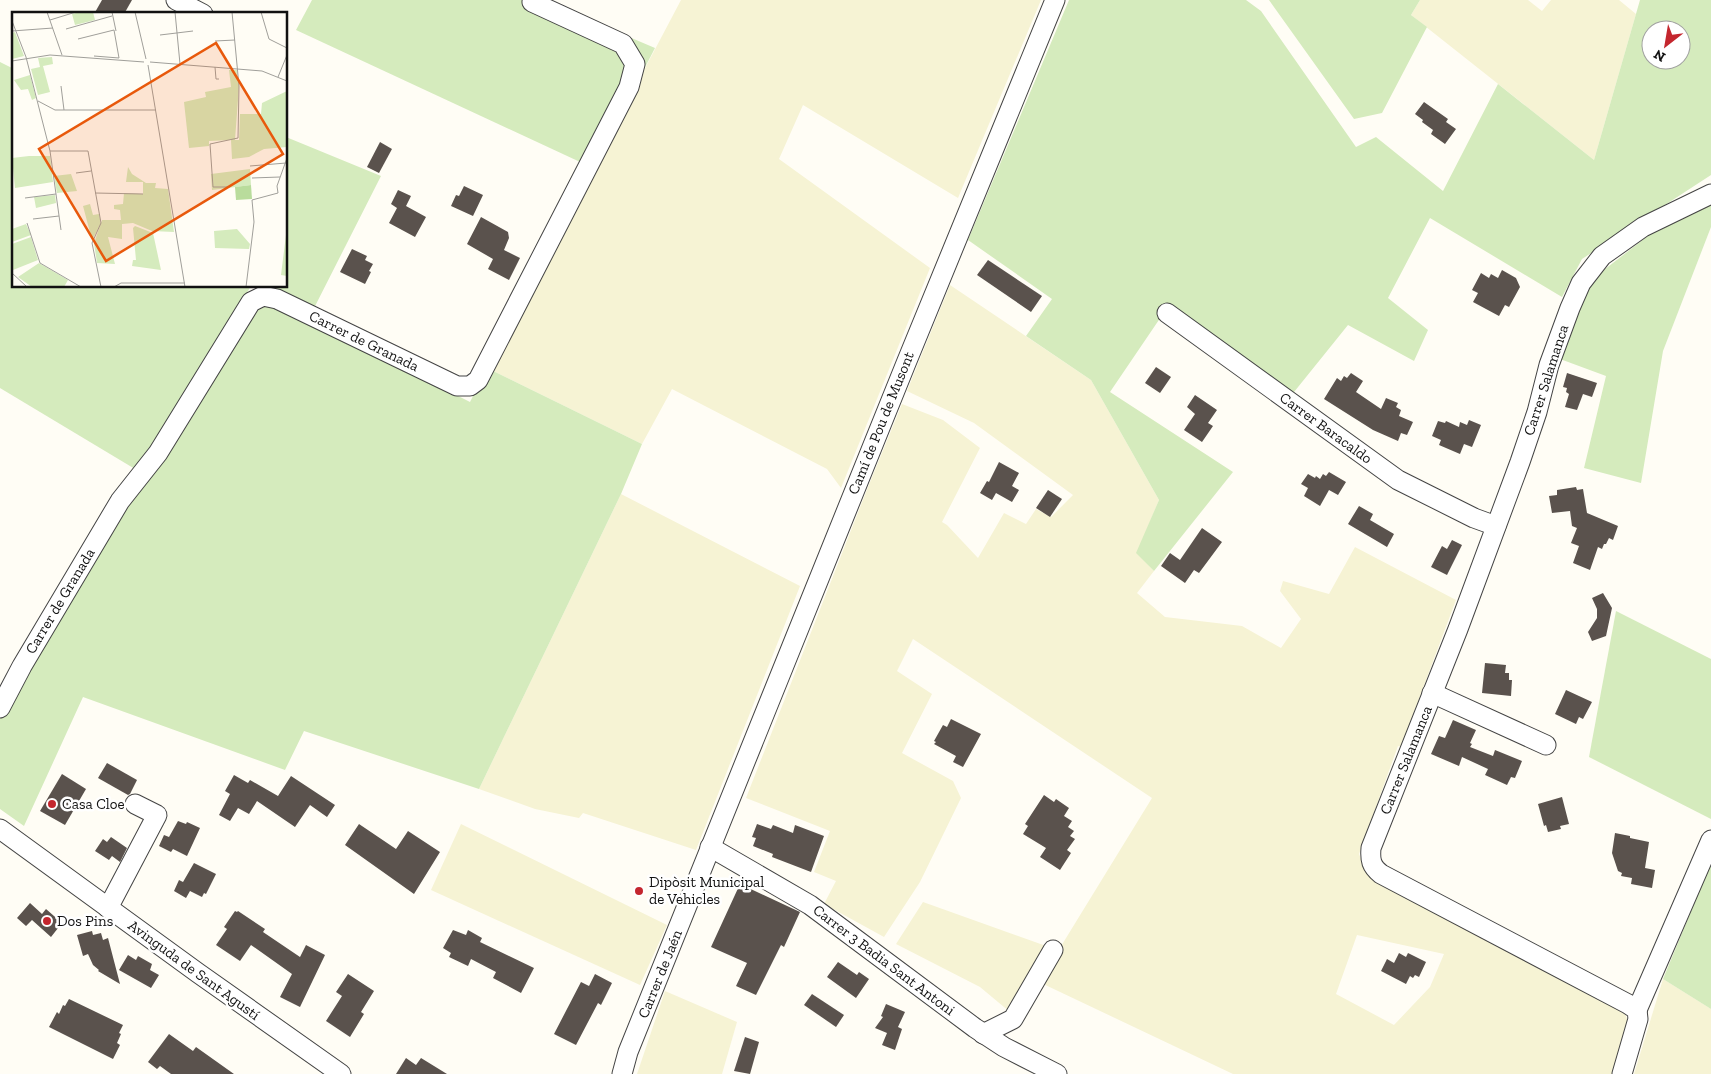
<svg xmlns="http://www.w3.org/2000/svg" width="1711" height="1074" font-family="'Zilla Slab',serif">
<rect width="100%" height="100%" fill="#fffdf5"/>
<!-- farmland -->
<g fill="#f6f3d4" fill-rule="evenodd">
<path d="M681,0H1041L958,198L803,105L779,159L930,268L841,488L827,469L672,389L642,444L487,368Z"/>
<path d="M1420,0H1528L1542,11L1551,0H1619L1636,14L1594,160L1411,15Z"/>
<path d="M950,285L1091,380L1159,500L1137,553L1154,571L1137,593L1165,617L1242,626L1281,648L1301,619L1280,591L1283,581L1329,594L1355,547L1456,600L1401,747L1398,746L1359,854L1366,871L1624,1010L1629,1025L1614,1074H1233L1039,982L1152,798L913,639L897,671L932,694L902,753L953,781L961,798L920,882L884,937L824,904L836,881L814,872L830,831L746,798L868,487L902,404L943,420L980,448L942,522L947,525L978,558L1004,513L1026,524L1036,509L1051,517L1073,495L974,423L907,391ZM1357,935L1444,954L1430,987L1394,1025L1336,994Z"/>
<path d="M621,494L800,586L696,850L583,813L579,818L535,809L479,789Z"/>
<path d="M461,824L667,925L640,985L431,890Z"/>
<path d="M923,902L1049,947L1010,1012L980,987L896,944Z"/>
<path d="M1663,979L1711,1009V1074H1634Z"/>
<path d="M665,991L737,1022L722,1074H637Z"/>
</g>
<!-- green -->
<g fill="#d5ebbd" fill-rule="evenodd">
<path d="M312,0H542L655,48L593,168L296,30Z"/>
<path d="M1069,0H1246L1261,11L1356,147L1376,137L1443,191L1498,84L1594,160L1640,0H1711V175L1582,259L1562,297L1430,218L1388,298L1428,330L1414,361L1348,325L1290,397L1167,308L1110,392L1233,472L1154,571L1136,553L1159,500L1091,380L1026,336L1052,299L968,240ZM1651,30H1681V60H1651Z"/>
<path d="M1269,0H1420L1411,15L1427,27L1382,113L1354,119Z"/>
<path d="M0,62L14,69V286H251L160,437L135,469L0,388Z"/>
<path d="M286,137L381,176L308,320L470,402L487,368L642,444L621,494L479,789L304,731L285,770L83,697L24,826L0,809V717L123,505L254,310L268,305L305,318L252,286H286Z"/>
<path d="M1711,205V227L1663,351L1641,483L1584,468L1606,376L1560,359L1591,280L1649,235Z"/>
<path d="M1616,611L1711,659V819L1589,757Z"/>
<path d="M1711,863V1009L1663,979Z"/>
</g>
<!-- building -->
<g fill="#5a524d">
<path d="M102,0H132L124,14H94Z"/>
<path d="M1424,102L1448,119L1446,122L1456,129L1445,144L1431,134L1433,130L1422,122L1423,120L1415,114Z"/>
<path d="M380,142L392,149L379,173L367,167Z"/>
<path d="M464,186L483,195L473,216L451,206L456,195L459,196Z"/>
<path d="M398,190L411,196L406,206L426,217L415,237L389,223L397,208L391,204Z"/>
<path d="M481,217L508,232L509,238L504,250L520,258L509,280L488,269L493,259L467,244Z"/>
<path d="M352,249L367,256L365,260L373,264L369,271L371,272L365,284L340,272Z"/>
<path d="M988,260L1042,296L1031,312L977,275Z"/>
<path d="M1502,270L1516,278L1520,287L1509,307L1505,305L1499,316L1473,302L1478,293L1472,290L1481,273L1489,278L1491,274L1498,278Z"/>
<path d="M1156,367L1171,377L1160,393L1145,383Z"/>
<path d="M1351,373L1363,381L1356,392L1381,409L1386,398L1398,403L1396,407L1401,410L1399,416L1413,422L1407,435L1401,433L1398,441L1373,430L1324,399L1337,378L1341,381L1344,376L1347,378Z"/>
<path d="M1567,373L1597,383L1592,397L1583,394L1577,410L1565,407L1569,394L1566,392L1567,388L1563,387Z"/>
<path d="M1195,395L1217,410L1208,423L1213,426L1202,442L1184,430L1195,414L1187,407Z"/>
<path d="M1469,420L1481,425L1472,447L1464,444L1460,454L1439,445L1441,440L1432,436L1438,421L1445,423L1446,421L1459,427L1460,422L1467,425Z"/>
<path d="M999,462L1019,473L1012,486L1019,490L1012,502L996,493L992,500L980,493L987,481L989,482Z"/>
<path d="M1329,472L1346,482L1338,495L1329,490L1320,506L1304,496L1308,488L1301,484L1308,474L1315,478L1316,476L1320,479L1323,474L1326,476Z"/>
<path d="M1576,487L1577,490L1583,489L1587,513L1618,526L1613,540L1609,538L1606,544H1604L1602,549L1598,547L1590,570L1573,563L1579,546L1571,543L1577,528L1572,526L1570,511L1552,513L1549,496L1557,495V490Z"/>
<path d="M1048,490L1062,499L1050,517L1036,508Z"/>
<path d="M1359,506L1373,514L1370,520L1394,534L1387,547L1348,524Z"/>
<path d="M1202,528L1222,542L1199,573L1194,570L1185,583L1161,566L1170,553L1180,560Z"/>
<path d="M1452,540L1462,545L1447,575L1431,567L1442,546L1447,549Z"/>
<path d="M1603,593L1612,608L1606,636L1592,641L1588,632L1597,618V609L1592,598Z"/>
<path d="M1485,663L1506,665L1505,673H1509V680H1512L1511,696L1482,693Z"/>
<path d="M1566,690L1592,702L1583,719L1579,717L1576,724L1555,714Z"/>
<path d="M951,719L981,734L963,767L953,762L956,756L934,744L936,742L934,741L943,725L947,727Z"/>
<path d="M1453,720L1476,730L1470,743L1472,744L1470,747L1493,756L1495,750L1522,761L1515,778L1511,777L1507,785L1485,775L1488,769L1462,757L1459,766L1431,754L1439,736L1445,738Z"/>
<path d="M107,763L137,780L130,794L128,795L98,778Z"/>
<path d="M62,774L86,789L65,825L40,811Z"/>
<path d="M234,775L248,783L250,780L278,796L291,776L335,805L327,817L310,805L295,827L257,801L249,814L238,808L230,821L219,815L230,794L225,791Z"/>
<path d="M1044,795L1054,802L1056,799L1069,808L1064,816L1072,821L1068,827L1074,831L1070,836L1075,839L1067,850L1071,853L1060,870L1040,857L1046,848L1023,834L1028,826L1025,824Z"/>
<path d="M1562,797L1569,824L1560,826L1561,829L1548,832L1546,825L1544,826L1538,804Z"/>
<path d="M178,821L186,824L187,822L200,828L187,856L173,849L171,852L159,846L164,835L169,837Z"/>
<path d="M359,824L396,849L408,831L440,852L414,894L345,845Z"/>
<path d="M757,824L771,829L773,825L793,833L795,825L824,836L811,872L772,857L773,854L753,846L756,838L752,837Z"/>
<path d="M1615,833L1630,836V838L1649,842L1645,868L1655,870L1652,888L1631,884L1632,878L1621,876L1622,873L1618,871L1612,853Z"/>
<path d="M111,837L127,848L120,862L112,856L109,860L95,851L103,839L107,842Z"/>
<path d="M194,863L216,874L206,894L204,893L202,897L190,891L186,898L174,891L179,880L183,882Z"/>
<path d="M740,884L800,912L784,947L781,945L756,995L736,986L747,963L711,947Z"/>
<path d="M30,903L42,914L46,909L62,923L51,937L32,920L26,926L17,918Z"/>
<path d="M235,911L237,912L238,911L265,929L263,932L300,957L306,945L325,955L300,1007L280,997L292,974L251,945L240,961L216,945L227,929L224,927Z"/>
<path d="M453,930L466,935L468,930L482,938L480,942L534,968L521,993L493,978L496,972L471,959L468,966L449,957L451,953L443,948Z"/>
<path d="M92,931L93,935L101,933L103,940L108,938L120,984L98,971L99,970L93,965L88,954L83,956L77,935Z"/>
<path d="M1399,953L1406,957L1408,953L1426,962L1419,977L1415,975L1413,978L1410,976L1406,984L1381,971L1387,959L1394,963Z"/>
<path d="M128,955L136,960L138,956L152,964L150,970L159,975L151,988L119,970Z"/>
<path d="M838,962L857,975L859,972L869,979L856,998L827,977Z"/>
<path d="M348,974L374,991L361,1012L364,1014L350,1037L326,1021L342,996L336,992Z"/>
<path d="M595,974L612,983L601,1005L598,1003L576,1045L554,1034L581,982L589,986Z"/>
<path d="M812,994L844,1015L836,1027L804,1005Z"/>
<path d="M69,999L123,1025L119,1033L121,1034L117,1043L120,1045L113,1059L49,1027L57,1012L59,1014L63,1005L65,1006Z"/>
<path d="M886,1004L905,1012L898,1027L902,1029L895,1050L882,1045L887,1033L875,1028L883,1017L881,1016Z"/>
<path d="M169,1034L193,1051L196,1047L234,1074H171L160,1066L157,1069L148,1062Z"/>
<path d="M745,1037L759,1042L750,1074L734,1071Z"/>
<path d="M406,1058L416,1065L421,1058L447,1074H396Z"/>
</g>
<g fill="none" stroke-linecap="round" stroke-linejoin="round">
<!-- minor casing -->
<g stroke="#444" stroke-width="21">
<g id="minor">
<path d="M176,0L203,14"/>
<path d="M1167,313L1398,480L1474,518L1496,526"/>
<path d="M1432,693L1546,745"/>
<path d="M0,708L22,666L120,501L158,453L251,302L263,296L277,299L457,386H470L478,380L629,87L635,64L623,44L532,2"/>
<path d="M0,829L198,973L341,1074"/>
<path d="M710,847L810,905L975,1028L1004,1047L1057,1074"/>
<path d="M108,908L157,815L135,804"/>
<path d="M1637,1010L1711,840"/>
<path d="M983,1034L1013,1019L1053,950"/>
<path d="M622,1074L628,1052C768,700 911,350 1055,0"/>
<path d="M1622,1074L1638,1019L1637,1010L1628,1004L1381,874C1371,866 1370,860 1371,848L1458,629L1520,462L1537,412L1549,365L1570,308L1581,283L1602,256L1643,227L1711,194"/>
</g>
</g>
<!-- minor -->
<use href="#minor" stroke="#fff" stroke-width="19"/>
</g>
<!-- markers -->
<g fill="#c4262e" stroke="#fff" stroke-width="2">
<circle cx="52" cy="804" r="5"/>
<circle cx="639" cy="891" r="5"/>
<circle cx="47" cy="921" r="5"/>
</g>
<g text-anchor="middle" dominant-baseline="central" stroke-width="5" stroke-linejoin="round" paint-order="stroke">
<!-- street labels -->
<g font-size="15" fill="#111" stroke="#fff">
<text transform="translate(364 341) rotate(26)">Carrer de Granada</text>
<text transform="translate(1546 380) rotate(-72)">Carrer Salamanca</text>
<text transform="translate(881 423) rotate(-68)">Camí de Pou de Musont</text>
<text transform="translate(1326 428) rotate(36)">Carrer Baracaldo</text>
<text transform="translate(60 601) rotate(-59)">Carrer de Granada</text>
<text transform="translate(1406 760) rotate(-68)">Carrer Salamanca</text>
<text transform="translate(884 960) rotate(37)">Carrer 3 Badia Sant Antoni</text>
<text transform="translate(194 970) rotate(36)">Avinguda de Sant Agustí</text>
<text transform="translate(660 974) rotate(-68)">Carrer de Jaén</text>
</g>
<!-- poi labels -->
<g font-size="15" fill="#111" stroke="#fff" text-anchor="start">
<text x="62" y="804">Casa Cloe</text>
<text x="649" y="882">Dipòsit Municipal<tspan x="649" dy="17">de Vehicles</tspan></text>
<text x="57" y="921">Dos Pins</text>
</g>
</g>
<!-- overview -->
<g transform="translate(12 12)">
<rect width="275" height="275" fill="#fffdf5"/>
<path d="M68,0H81L83,8L63,13L60,2ZM3,20L12,44L0,47V21ZM40,45L41,52L31,54L38,80L26,83L19,57L28,55L26,46ZM217,58H225L227,74L223,128H227L228,102H249L250,91L275,79V135L252,137L237,145L220,147L219,128L197,129V134L177,136L172,90L194,85L193,80L219,75ZM18,63L24,86L20,88L16,77L9,78L2,68ZM17,144H38L41,170L3,176L0,146ZM116,155L120,162L134,171H144L143,176L156,177L162,220L140,219L121,211L110,212V227L96,225L103,252L85,251L82,231L90,208H109L108,198L102,197V193L111,192L112,181L131,182V170H114ZM238,157L239,173L200,178L199,162ZM59,162L65,179L45,181L42,164ZM43,183L44,191L24,196L22,185ZM78,192L81,203L87,202L89,212L80,228L71,194ZM14,212L19,223L0,230V217ZM123,214L141,221L149,258L120,254L121,248H124L121,216ZM275,215V264L269,263ZM225,217L238,232L237,237L203,236L202,219ZM19,225L26,248L1,258L0,232ZM27,251L56,268L52,275H20L6,265Z" fill="#d5ebbd"/>
<path d="M239,173L240,187L224,188L223,175Z" fill="#b9dc9c"/>
<path fill="none" stroke="#a09f9a" stroke-width="1" d="M35,0L50,43M100,0L104,19M123,0L134,47M163,0L168,52M169,0H186M249,0L257,27L275,36M38,8L64,0M0,9L14,45L38,139H76L89,211L80,231L89,275M54,17L100,4M0,19L41,16M148,23L181,19M66,27L102,18M203,29L223,28M82,44L107,46L102,18M0,49L38,43L132,50M138,50L250,59L275,69M136,53L173,275M203,55L204,67H207M266,65L275,43M49,74L52,98M26,89L43,98H144M38,139L49,218M238,154L274,151M64,161L79,159M240,166L268,165M216,175H201L198,132L226,126L227,74L220,0M83,181L131,182M13,186L44,182M21,207L47,204M15,211L28,251L69,275M0,261L15,275M102,275L109,271H173M234,275L242,210L240,188L266,181L265,174L275,146"/>
<path fill="#e8590c" fill-opacity="0.15" stroke="#e8590c" stroke-width="2.5" d="M204,31L271,142L94,249L27,137Z"/>
<rect width="275" height="275" fill="none" stroke="#111" stroke-width="2.5"/>
</g>
<!-- north arrow -->
<g transform="translate(1666 45) rotate(211)"><circle r="24" fill="#ffffff" stroke="#a0a0a0"/>
<path d="M0-4L9 19L0 12L-9 19Z" fill="#c4262e"/>
<text y="-8" font-size="14" font-weight="bold" text-anchor="middle" fill="#111111">N</text>
</g>
</svg>
